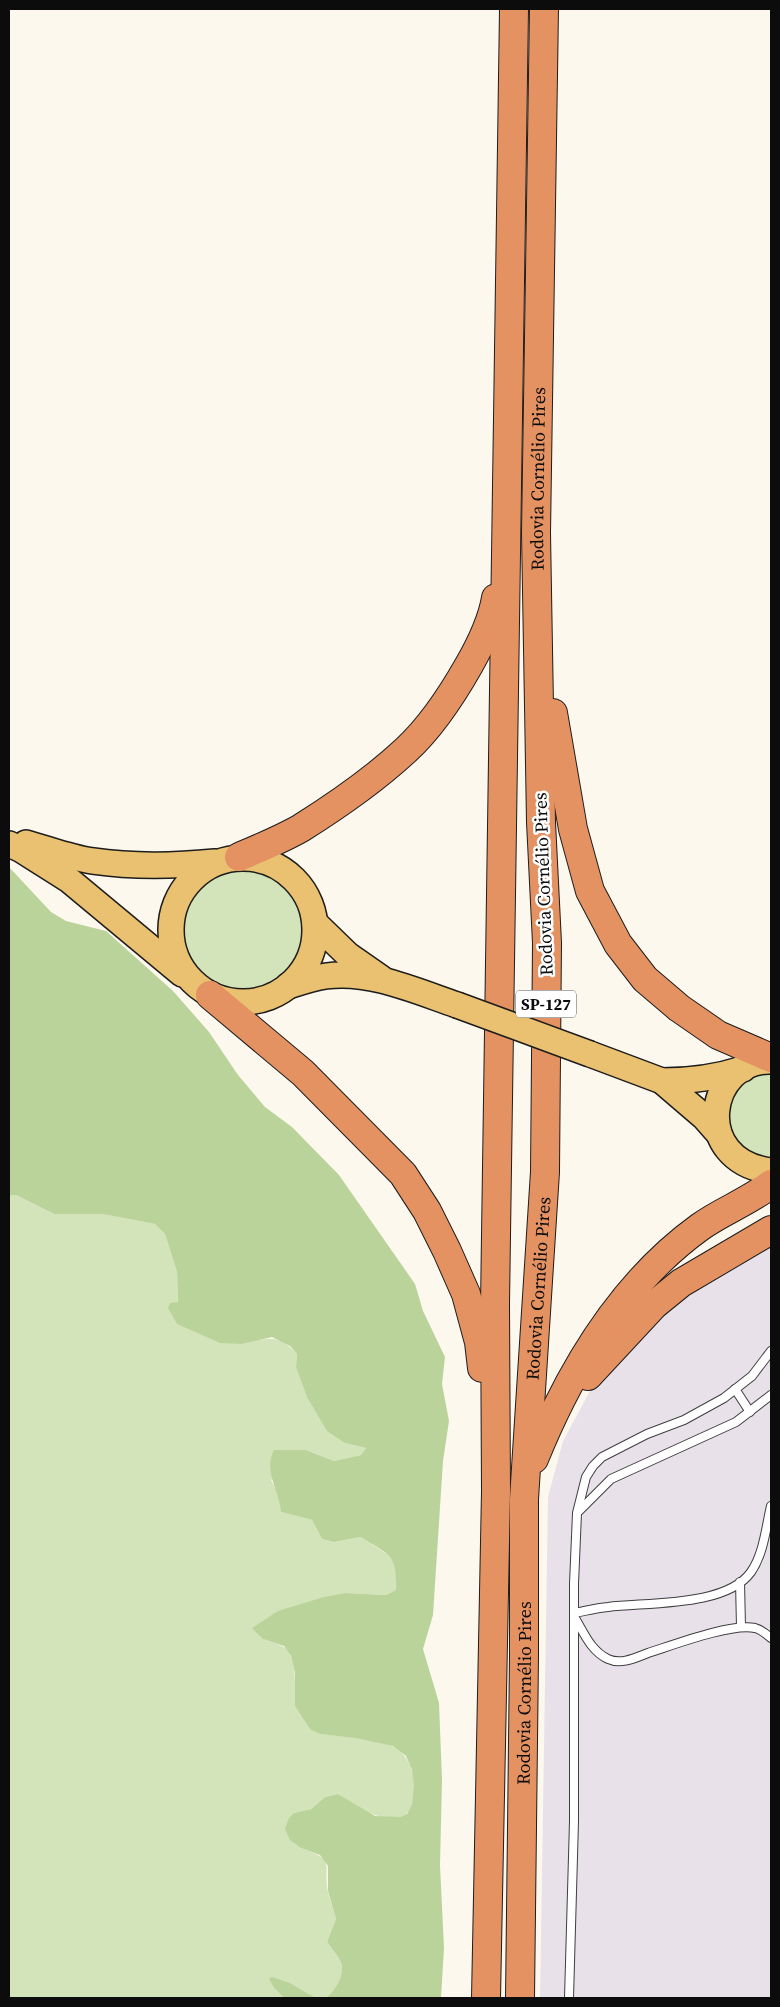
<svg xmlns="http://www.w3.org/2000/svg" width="780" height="2007" font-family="'Source Serif 4',serif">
<rect width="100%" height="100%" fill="#fdf8ed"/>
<!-- industrial -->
<path fill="#e8e1ea" d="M771,1241V1998H540L548,1497L563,1441L590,1391L617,1352L678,1296Z"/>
<!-- green -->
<g fill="#d4e4ba">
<circle cx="242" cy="930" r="62"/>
<path d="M771,1072V1156C731,1158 711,1102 745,1079C752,1075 764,1074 771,1072Z"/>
<path d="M9,1195H16L54,1214H102L155,1224L165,1234L177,1272L178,1302L242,1344C267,1338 278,1333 297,1354L296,1367L345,1443L366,1448L361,1455L334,1461L306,1450L271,1480L280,1498L281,1512L312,1520L322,1539L334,1542L361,1537L390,1556L396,1566L397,1590L386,1595L346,1593L263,1639C269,1641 276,1643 282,1646C298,1654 295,1690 295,1706L320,1734C344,1736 370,1737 392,1746C414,1755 422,1795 407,1813C402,1820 382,1818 375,1815C362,1811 349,1801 338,1794L325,1797L311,1809L294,1813L301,1848C338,1861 322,1863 328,1892C330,1901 334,1910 336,1919L327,1942C331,1948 338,1956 341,1962C345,1976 335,1990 326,1998H316L290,1983L275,1989L284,1998H9Z"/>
</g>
<!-- forest -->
<g fill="#bad39b">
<path d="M9,867L51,912L66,921L106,931L173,991L209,1032L238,1075L265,1107L292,1127L339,1175L415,1284L423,1311L445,1357L442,1384L449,1421L443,1461L433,1615L423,1649L439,1703L442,1780L440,1865L444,1948L441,1998H326C335,1990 345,1976 341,1962C338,1956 331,1948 327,1942L336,1919L328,1891V1866L320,1855L301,1848L290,1840L285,1829L289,1818L294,1813L311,1809L325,1797L338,1794L375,1816L400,1817L407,1814L412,1804L414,1786L412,1770L406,1756L393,1746L356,1738L320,1734L310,1729L295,1706V1673L291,1656L284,1646L263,1639L252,1628L278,1611L324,1597L346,1593L386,1595L396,1590C397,1553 390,1556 361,1537L334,1542L322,1539L312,1520L281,1512C279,1489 263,1472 274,1450H306L334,1461L361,1455L366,1448L345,1443L327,1431L307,1397L296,1367L297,1354L290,1346L272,1337L242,1344L220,1343L177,1324L168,1308L170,1303L178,1302L177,1272L165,1234L155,1224L102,1214H54L16,1195H9Z"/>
<path d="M272,1977L290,1983L316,1998H284L275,1989L269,1979Z"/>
</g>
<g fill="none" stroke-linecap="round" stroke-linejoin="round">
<!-- lane casing -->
<g stroke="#3f3f3f" stroke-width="10">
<g id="lane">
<path d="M735,1389L750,1412"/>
<path d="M579,1511L611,1479L736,1422L771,1395"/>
<path d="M740,1582L741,1627"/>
<path d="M574,1613C585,1611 597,1608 608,1607C648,1602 726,1607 751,1572C764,1553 766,1527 771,1506"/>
<path d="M575,1618C584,1633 591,1651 608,1659C621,1665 635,1658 648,1653C673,1645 731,1623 755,1628C762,1630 766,1634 771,1638"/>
<path d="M569,1998L574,1821V1584L577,1513L586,1477L593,1466L602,1457L647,1434L684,1420L724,1398L752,1376L771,1351"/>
</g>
</g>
<!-- primary casing -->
<g stroke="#1d1d1d" stroke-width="28">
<g id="primary">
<path d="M26,843C48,849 70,858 93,861C134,867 174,866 215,862"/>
<path d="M9,844L20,849L69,880L182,974"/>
<circle cx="243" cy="930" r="72"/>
<path d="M315,923L348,955L381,978"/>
<path d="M288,986C301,982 313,978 326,976C370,970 416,991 457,1005"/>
<path d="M590,1054L662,1081L704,1117L719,1134"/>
<path d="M771,1061C707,1059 690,1161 771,1171"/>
<path d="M662,1081C691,1081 715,1078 743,1069"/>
</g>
</g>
<!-- highway casing -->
<g stroke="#1d1d1d" stroke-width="30">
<g id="highway">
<path d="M553,713L573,829L590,891L618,944L645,979L679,1008L718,1035L771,1058"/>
<path d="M239,857C260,848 282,839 301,828C336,806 376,778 406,750C431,727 452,695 469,665C481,644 492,622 496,598"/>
<path d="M210,995L303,1073L403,1174L427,1211L447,1251L466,1294L479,1342L482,1368"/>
<path d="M588,1376L654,1305L681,1283L771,1230"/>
<path d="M534,1459C570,1370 621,1284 700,1227C722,1211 750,1201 771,1184"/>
<path d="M486,1998L496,1491L495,1304L514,9"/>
<path id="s1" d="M520,1998L524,1656V1499L545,1172L547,943L541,822L536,533L544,9"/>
</g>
</g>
<!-- lane -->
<use href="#lane" stroke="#fff" stroke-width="8"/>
<!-- primary -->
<use href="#primary" stroke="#eac170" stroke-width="25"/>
<!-- highway -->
<use href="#highway" stroke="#e59263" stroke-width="28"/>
<!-- primary-bridge casing -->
<g stroke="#1d1d1d" stroke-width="28" stroke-linecap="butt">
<path id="primary-bridge" d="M457,1005L590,1054"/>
</g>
<!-- primary-bridge -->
<use href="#primary-bridge" stroke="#eac170" stroke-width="25"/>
</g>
<g text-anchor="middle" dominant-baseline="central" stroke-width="5" stroke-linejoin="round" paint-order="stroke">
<!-- shield labels -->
<rect fill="#fff" stroke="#555" stroke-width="1" x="516" y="990.5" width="60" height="27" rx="4"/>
<g font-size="16" font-weight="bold" fill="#0c0c0c">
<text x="546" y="1004">SP-127</text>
</g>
<!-- street labels -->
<g font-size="18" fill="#0c0c0c" stroke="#fff">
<text stroke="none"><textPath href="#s1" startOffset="1520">Rodovia Cornélio Pires</textPath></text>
<text transform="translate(543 884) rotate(-92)">Rodovia Cornélio Pires</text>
<text stroke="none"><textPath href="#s1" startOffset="710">Rodovia Cornélio Pires</textPath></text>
<text stroke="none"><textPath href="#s1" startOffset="305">Rodovia Cornélio Pires</textPath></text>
</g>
</g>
<!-- border -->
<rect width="780" height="2007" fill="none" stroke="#0c0c0c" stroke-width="20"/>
</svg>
